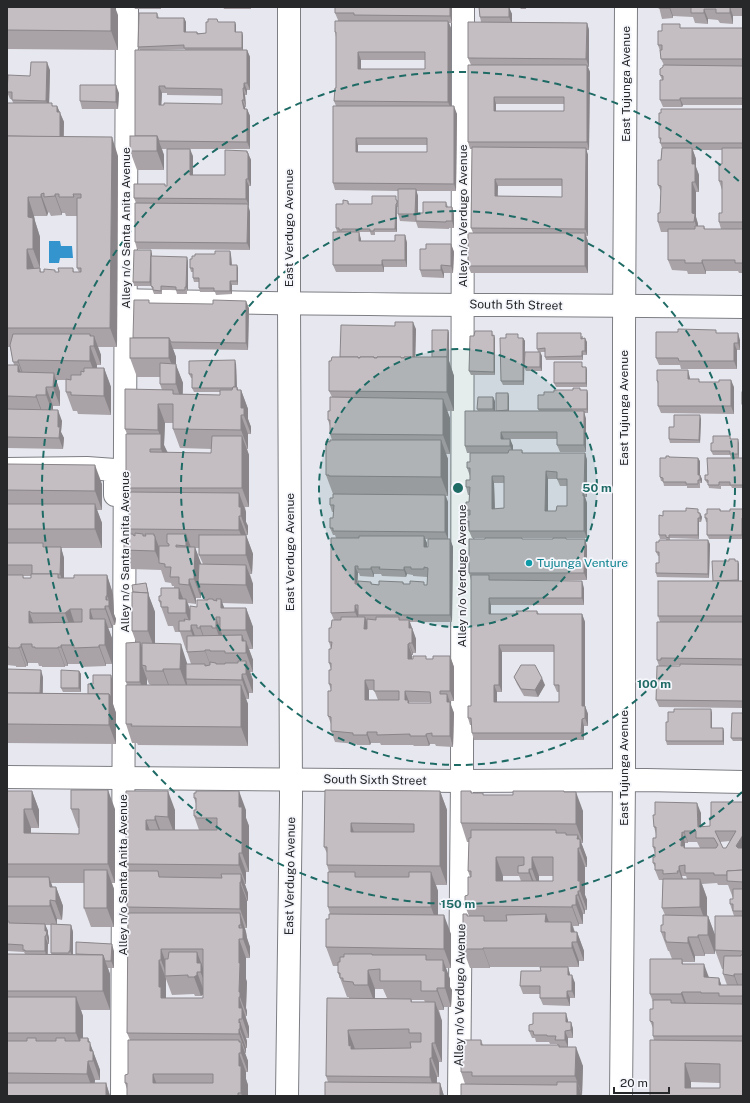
<svg xmlns="http://www.w3.org/2000/svg" width="750" height="1103" font-family="'Public Sans',sans-serif">
<rect width="100%" height="100%" fill="#e7e8ef"/>
<!-- water -->
<path fill="#3394ce" d="M49,241H60L61,246H72L73,258H60L59,263H49Z"/>
<g fill="none" stroke-linecap="round" stroke-linejoin="round">
<!-- minor casing -->
<g stroke="#7d7e84" stroke-width="24">
<g id="minor">
<path d="M126,300C332,306 537,304 743,307"/>
<path d="M7,469L87,468L115,470V495"/>
<path d="M7,777L462,781L646,780L743,782"/>
<path d="M122,1096L127,7"/>
<path d="M287,1096L291,797L289,304V7"/>
<path d="M459,1096L462,781L463,7"/>
<path d="M621,1096L624,780V329L626,7"/>
</g>
</g>
<!-- minor -->
<use href="#minor" stroke="#fff" stroke-width="22"/>
</g>
<!-- wall -->
<g fill="#a9a3a7" fill-rule="evenodd">
<path d="M7,7L118,15V50L7,49Z"/>
<path d="M134,7H161V9H135Z"/>
<path d="M223,7H251V9H224Z"/>
<path d="M335,7H452V23H449L451,28V106L457,114L456,191H416L418,196V213H423L446,202L448,207H452L454,214V228H449V229L418,228L416,222L400,221L398,214V207H397V232H375V235H371L370,232H359L361,241H395L405,235L407,243V267H384V272H336L333,265L337,232L336,228L343,204L348,201L349,204H372L397,200L398,201V191L335,190L333,183L336,106L334,101L336,88V37L335,32L338,20L335,13ZM361,60H425V69H361ZM358,145H427V152H358Z"/>
<path d="M479,7H545V8H526V9H521L520,8H509L512,14V22L587,23L589,30V67H588L590,72L589,150H586L588,155V236H586L588,241V273H471L468,266L473,233L471,228L472,149H470L468,142L471,65L468,58L481,22L480,17ZM496,104H564V111H496ZM498,186H562V197L498,196Z"/>
<path d="M659,7H743V16H733V24L720,23L718,20L708,19V24L695,23L693,17L673,16V18L662,19Z"/>
<path d="M157,13L159,18H184L186,22V32H197L198,33H206L218,22L236,25V32H242L243,36V50H247L250,57V90H247V95H245L246,107H245V109H247L250,116V149H162L164,155V170H137L130,151L135,136L140,50L138,47ZM185,49V50H153ZM162,93H167V95L222,96V104L161,105Z"/>
<path d="M681,28H743V105H683L682,107H663L660,100L662,80L660,75L664,65L661,59L660,51L658,45L662,31Z"/>
<path d="M50,70L49,103L53,106H57L64,122V137L118,156L117,347H98L101,355V365H97V368H104L111,387V415L78,414L77,411H73L66,392V380H56L60,392V406H53V410L62,421L61,432L64,438L63,449L7,448V365H14L10,347H7V103H13L12,99H10L7,92L30,76ZM49,212L51,216L62,215V213H65L66,216H77V268L79,272H74L73,268L59,272H41L40,268H34H40V237L35,221L34,216H47L48,213Z"/>
<path d="M119,93L118,109H82L80,101Z"/>
<path d="M743,109V273H739L738,271H706V274H688L687,271L672,270L668,260V232H661L658,222L660,213L661,192L658,185L662,148L659,138ZM693,150H722V164L719,181L722,190V213L719,222L721,229H705L704,226H698V224L696,217V192H699V175L696,167V159Z"/>
<path d="M247,151L251,160V186H249V206H248L250,212V250L137,249L135,242L136,203L134,198L165,184V186H167L193,156V175H225Z"/>
<path d="M451,244L454,252L453,273H444V278L422,277L420,270L426,249Z"/>
<path d="M230,251L231,255L232,265L238,268V285H232V294L216,295L215,292H200L199,288V282H194L193,278V272H191L190,268L192,259Z"/>
<path d="M152,254V256L188,261V291L187,290V294H177L176,290H162V294H154L151,286H134L133,282Z"/>
<path d="M150,303L249,308L248,350L173,349L176,357V365L183,383V394L220,395V392H194L192,388V378H191L189,374L236,364L237,387L238,390H241L248,409V419L251,427V434H248V449H247L249,455V507H245L246,512V522L248,526V535H246L253,554L252,574H250L253,584V604L222,603L224,608H246L253,627V649H249L253,660V672H250L253,680V693H249V699H246L248,704V746L138,745L137,743H132L126,724L127,685L126,682L136,642L132,631L133,592L146,583L147,587L149,596L155,612V643L187,663V664H191L187,652V650H186L180,632H175L173,626H168L159,601L161,596L174,588V586H172L171,583L165,582L161,570L131,569L124,550L131,534L129,529V497L126,488L127,434L125,429L162,390L160,384V377H137L130,358L133,338ZM165,423H173V429L180,448L212,449L211,453H167L164,445ZM195,548H199V555L203,564H201ZM201,592L204,600L197,607L190,610L188,603L196,604V598H201ZM147,679L149,684L151,685H147Z"/>
<path d="M416,329L415,357H432L448,330L449,333V361L454,376V411H447L450,418V454H446L448,459V496H446L448,502V539H425L427,543V547L450,539L453,547L452,622H410L416,639V653H413V655H412V659H433L450,656L454,667V701H449L454,713L453,747L436,746L435,744H430L429,746H414L413,745H381L380,743H371L370,745H357L356,744L335,742L331,731V724L328,716L331,690L329,684L331,669L329,663L331,649L329,642L331,628L341,620H334L331,613L336,538L335,535H333L330,528L333,518L334,512H332L330,505L333,498V494L326,475L330,442L332,440L330,434V426L328,420L330,411L332,397L329,391L331,361L340,357ZM358,573H359L360,576L374,577V574H381L382,576L406,577L407,574L413,575V576L427,577V575H428L427,585L404,584L403,582L379,585L372,584L371,582L357,584ZM369,690H374L378,700H369ZM409,702H430L431,703H409Z"/>
<path d="M492,331L493,336L494,335L495,339V375H471L469,371L474,336Z"/>
<path d="M717,333L740,340V350H737V369H681L680,365H659L656,358Z"/>
<path d="M583,336V339L587,342V355H583V360H546L545,357V352H540L542,356V371H526L524,367V385H503L501,381L520,338H523L525,341V352H538L537,349Z"/>
<path d="M583,366V367H586L587,370V387H556L554,383Z"/>
<path d="M690,378V379L700,382L734,387V414L661,413L658,406V384L657,381Z"/>
<path d="M580,390H587L588,394V413H584L586,419V452H560L557,445V439H510L513,446V450H522L523,453H585L587,460V497H585V498L587,503V538H566V539L587,546V580H490L584,588V605H491V614H517L537,611L539,614H582L585,622V706L588,714V726H584V740H474L472,733V725H470L468,718L471,706V580L469,573L485,539V538H472L469,531V528L466,521L467,515L466,510L469,502L470,495H468L466,487L470,480V476L467,468L470,462V453H467L465,446L478,411L477,409L495,401V411H496L508,393L509,397V411H539L538,409L544,395L554,392ZM548,479H557L560,486H567V506L556,511H548ZM494,483H504V508L495,509ZM488,538H553V539H522ZM502,652H554V685L557,692H559V702H497V692H502Z"/>
<path d="M701,419L700,443H670L669,439Z"/>
<path d="M730,436L731,439L739,443V458H731L730,455H713L711,451L713,443Z"/>
<path d="M670,457L700,461V475L702,479V483H700V488H687V486H664L663,481H661L660,477L666,458Z"/>
<path d="M743,458V488H732L731,486H721V489L709,488L708,483H707L705,480L708,475Z"/>
<path d="M7,464L102,484V510H97L102,523V548H61L64,558V578H74L107,575L113,594L114,614L116,619L115,625H112V628H108L112,638V664H106V666L81,667L80,664H68V666H65V667H42V666H39L38,663H28V666H26V667H16V666L7,665ZM23,576H31V578H24Z"/>
<path d="M720,509L721,511H730L743,510V539H709L707,535V522H706L705,518L707,514Z"/>
<path d="M699,512L702,517L701,522H699V539L670,538V540L710,544L709,578L657,577L656,573L659,563V556H658L656,552L659,542L666,540V539H660L659,535L663,516Z"/>
<path d="M736,561L739,564V581H743V708L659,707L656,700L659,666L657,660L660,622L658,616L713,581ZM664,665H680V666Z"/>
<path d="M7,669L43,677V693L88,694L93,684L113,682V704L116,713V744L7,743Z"/>
<path d="M79,671L81,674V692H63L61,688Z"/>
<path d="M514,677L545,685L538,697L524,696L517,684Z"/>
<path d="M712,713V728H723L724,732V745H667L666,741L668,722Z"/>
<path d="M743,713V744L742,741H733L731,738Z"/>
<path d="M325,790L440,791L447,810V885H436L438,891V915L451,934V968H446L450,979V987L452,990L451,1007H444V1010H439L442,1021V1062H439V1077H437V1083H440L444,1096H325L328,1082L326,1076L349,998V997H347L340,978L338,973V966H333L326,947L330,914L328,907L329,872L327,865V853L324,847ZM375,989H383L387,998H375ZM412,1000H424L425,1002H412Z"/>
<path d="M7,791H32L39,810V828H31V833L79,834V828H78L71,809H115V883H112L114,889V927H91L84,908V883H51L52,887H56L63,906L62,920L57,919V924L71,925L73,932V955L114,951V968H108L110,974V1010H81L83,1016V1038H88L100,1070V1080H95L94,1083H106L110,1096H7V954H25L24,952L7,951ZM45,925H51V953L52,955L48,954V944H49V938L48,934V931Z"/>
<path d="M126,791L175,810V830H199L194,816L196,810V804L194,798V793L246,810V818L249,826V872H246V884H245L248,893V901H247V928H245L246,932L247,938L250,947V958H246V979L247,982L246,1008L247,1011V1016H246V1018L249,1027V1038H246L247,1041V1048H246V1053H245L248,1061V1072H246V1079L248,1085V1096H127V1089L125,1083L128,1074L130,1040L127,1033L129,913L127,907L128,871L126,864ZM166,979L172,995L194,994L195,996H201L203,994V998H166Z"/>
<path d="M471,791L472,793L484,795H513L564,791L565,792L583,811V843H581L587,858V867H585V895L587,900V910H585V914H583V924H579V926H573L575,932H577L584,951V961H579V967H568L570,975L575,983V998H570V1006L543,1005L540,998V994H523L520,986L541,971L540,967H490V968H470L463,949L465,932L463,927L467,914L468,916H469L465,906L468,895L470,877L468,871L469,842H467L461,823ZM503,876H519L521,881H503ZM539,876H553V881H539Z"/>
<path d="M743,802V1096H650L654,1040L653,1036V1028L650,1021L653,1009V1002L650,994L672,959L669,951H668L661,932L663,925L665,915L662,908L663,880H659L655,870V867L653,863L655,857V853L653,847L656,838V834L654,827L701,813V827L710,826L711,817ZM730,841L726,848H723L720,842ZM688,842H697L700,848H685V843H688ZM682,876H686L687,879H683ZM717,883L718,885H728L733,898V899L730,904L734,916L715,935L708,916H707V898L702,884ZM715,945V950L722,969H723V974L727,985H721L719,978H709L683,964V962H695V956H705V954H715ZM691,1082L720,1083V1088H691Z"/>
<path d="M568,1020V1022H571L573,1029V1038H568V1047L583,1066L582,1095L465,1084L461,1072L481,1040L483,1045H557V1044H550L549,1042H536L535,1038H532L529,1031Z"/>
</g>
<!-- shaded-wall -->
<g fill="#898588">
<path d="M111,7H115L118,15V50L111,31Z"/>
<path d="M450,7H452V23L450,16Z"/>
<path d="M509,7L512,14V24L509,17Z"/>
<path d="M669,7H670L673,16V18Z"/>
<path d="M730,7L733,16V24L730,13Z"/>
<path d="M704,9L708,19V24L704,13Z"/>
<path d="M184,18L186,22V35L184,32Z"/>
<path d="M448,21L451,28V109L448,102Z"/>
<path d="M235,22L236,25V36L235,32Z"/>
<path d="M587,23L589,30V67L586,59Z"/>
<path d="M242,32L243,36V52L242,48Z"/>
<path d="M247,50L250,57V90L247,83Z"/>
<path d="M358,52L361,60V76L358,69Z"/>
<path d="M47,62L50,70L49,108L46,101Z"/>
<path d="M587,65L590,72L589,150L587,142Z"/>
<path d="M244,83L247,90V95L244,88Z"/>
<path d="M116,85L119,93L118,109L116,102Z"/>
<path d="M159,86L162,93L161,112L159,105Z"/>
<path d="M243,88L245,95L246,107L244,100Z"/>
<path d="M494,97L496,104V118L494,111Z"/>
<path d="M680,98L683,105L682,107L680,100Z"/>
<path d="M242,100L245,107L246,116L244,109Z"/>
<path d="M57,106L64,122L63,149L60,139L57,112Z"/>
<path d="M454,106L457,114L456,191L454,184Z"/>
<path d="M247,109L250,116V149L247,142Z"/>
<path d="M157,136L164,155V170L157,151Z"/>
<path d="M112,137L118,156L117,347L110,328Z"/>
<path d="M356,138L358,145V159L356,152Z"/>
<path d="M586,148L588,155V236L585,229Z"/>
<path d="M692,148L696,159V167L699,175V192L695,182L692,164Z"/>
<path d="M190,149L193,156V182L190,175Z"/>
<path d="M247,151L251,160V186L248,179Z"/>
<path d="M246,179L249,186V206L246,199Z"/>
<path d="M495,179L498,186L497,203L495,196Z"/>
<path d="M692,182L696,192V217L698,224V232L692,213Z"/>
<path d="M416,189L418,196V222L415,214Z"/>
<path d="M41,194L48,213L47,216L41,197Z"/>
<path d="M55,194L62,213V215L55,196Z"/>
<path d="M28,197L34,216L35,221L40,237V268L33,249L28,217Z"/>
<path d="M248,204L250,212V250L247,243Z"/>
<path d="M396,204L397,207V232L395,229Z"/>
<path d="M452,207L454,214V228L452,221Z"/>
<path d="M359,232L361,239V248L359,241Z"/>
<path d="M585,233L588,241V273L585,266Z"/>
<path d="M405,235L407,243V267L405,260Z"/>
<path d="M451,244L454,252L453,273L451,266Z"/>
<path d="M27,249L34,268V288L27,269Z"/>
<path d="M151,250L152,254L151,286L150,282Z"/>
<path d="M230,251L231,255L232,268L230,265Z"/>
<path d="M187,257L188,261V291L186,287Z"/>
<path d="M382,260L384,267V272L382,265Z"/>
<path d="M702,260L706,271V274L702,263Z"/>
<path d="M237,265L238,268V285L237,281Z"/>
<path d="M441,265L444,273V278L441,270Z"/>
<path d="M230,281L232,285V294L230,291Z"/>
<path d="M246,301L249,308L248,350L246,343Z"/>
<path d="M413,322L416,329L415,369L413,362Z"/>
<path d="M448,330L449,333V361L454,376V411L447,392Z"/>
<path d="M738,333L740,340V350L738,343Z"/>
<path d="M90,334L94,343V336L101,355V365L90,336Z"/>
<path d="M494,335L495,339V375L494,372Z"/>
<path d="M169,338L176,357V365L183,383L182,403L176,384V375L169,358Z"/>
<path d="M523,338L525,341L524,385L523,381Z"/>
<path d="M585,338L587,342V355L585,351Z"/>
<path d="M734,343L737,350V369L734,361Z"/>
<path d="M90,346L97,365V380L90,361Z"/>
<path d="M582,351L583,355V360L582,356Z"/>
<path d="M540,352L542,356V371L540,367Z"/>
<path d="M18,360L25,379V381L18,362Z"/>
<path d="M235,360L236,364L237,391L235,388Z"/>
<path d="M18,365L25,384L18,372Z"/>
<path d="M586,367L587,370V387L586,383Z"/>
<path d="M104,368L111,387V415L104,396Z"/>
<path d="M688,370L690,378V386L688,379Z"/>
<path d="M54,373L60,392V406L53,387Z"/>
<path d="M731,380L734,387V414L731,406Z"/>
<path d="M46,387L53,406V414L46,395Z"/>
<path d="M237,387L241,397V390L248,409V419L251,427V434L241,408L237,390Z"/>
<path d="M587,390L588,394V413L587,409Z"/>
<path d="M508,393L509,397V414L508,410Z"/>
<path d="M36,395L43,414V416L36,397Z"/>
<path d="M493,397L495,401V413L493,409Z"/>
<path d="M443,399L450,418V454L443,435Z"/>
<path d="M158,404L165,423L164,445L168,453V468L161,449V438L158,430Z"/>
<path d="M58,410L62,421L61,432L64,438L63,449L59,438L58,427Z"/>
<path d="M584,411L586,419V452L584,445Z"/>
<path d="M241,415L248,434V449L241,430Z"/>
<path d="M700,415L701,419L700,443L699,440Z"/>
<path d="M501,432L504,439H501Z"/>
<path d="M242,436L249,455V507L242,488Z"/>
<path d="M510,439L513,446V453L510,446Z"/>
<path d="M738,439L739,443V458L738,454Z"/>
<path d="M441,440L448,459V496L441,477Z"/>
<path d="M585,453L587,460V497L584,490Z"/>
<path d="M698,458L700,461V479L698,475Z"/>
<path d="M95,465L102,484V510L95,491Z"/>
<path d="M546,471L548,479V518L545,511Z"/>
<path d="M700,475L702,479V483L700,480Z"/>
<path d="M492,476L494,483L495,516L492,509Z"/>
<path d="M583,490L587,503V538L584,531Z"/>
<path d="M239,493L246,512V522L248,526V535L241,516L239,507Z"/>
<path d="M445,495L448,502V539L445,532Z"/>
<path d="M95,504L102,523V548L95,529Z"/>
<path d="M700,513L702,517L701,522L700,518Z"/>
<path d="M239,516L253,554L252,574L246,555V548L239,530Z"/>
<path d="M698,518L699,522V539L698,535Z"/>
<path d="M742,518L743,521V538L742,535Z"/>
<path d="M154,534L162,555L160,563L155,551Z"/>
<path d="M186,534L193,553V565L186,546Z"/>
<path d="M424,536L427,543V554L424,547Z"/>
<path d="M450,539L453,547L452,622L450,615Z"/>
<path d="M585,539L587,546V580L584,573Z"/>
<path d="M708,540L710,544L709,578L708,574Z"/>
<path d="M61,547L64,558V585L60,574Z"/>
<path d="M195,547L202,566L198,584L201,592V598L194,579Z"/>
<path d="M738,561L739,564V584L738,580Z"/>
<path d="M246,565L253,584V604L246,585Z"/>
<path d="M355,566L358,573L357,591L355,584Z"/>
<path d="M371,567L374,574V577L371,569Z"/>
<path d="M404,567L407,574L406,577L404,570Z"/>
<path d="M107,575L113,594L114,614L116,619L115,625L106,600V596L109,604V600L107,596Z"/>
<path d="M189,579L196,598V604L189,585Z"/>
<path d="M582,581L584,588V605L582,598Z"/>
<path d="M146,583L147,587L149,596L155,612V650L148,631Z"/>
<path d="M179,588L186,606V599L193,618L191,625L198,644V650L191,631V626L186,613L179,599Z"/>
<path d="M489,598L491,605V621L489,614Z"/>
<path d="M221,599L228,618L221,608Z"/>
<path d="M355,605L358,612V619L355,612Z"/>
<path d="M105,606L112,625V628L105,609Z"/>
<path d="M246,608L253,627V649L246,630Z"/>
<path d="M70,609L76,628L72,632L65,613Z"/>
<path d="M90,609L96,628L90,619Z"/>
<path d="M29,611L36,630L29,623Z"/>
<path d="M582,614L585,622V714L582,706Z"/>
<path d="M216,617L223,637V647L216,628Z"/>
<path d="M365,617L369,628L368,639L364,629Z"/>
<path d="M105,619L112,638V664L105,645Z"/>
<path d="M409,620L416,639V653L412,643L409,628Z"/>
<path d="M200,626L207,645V647L200,628Z"/>
<path d="M242,635L246,645V641L253,660V672L242,641Z"/>
<path d="M140,642L147,661L146,666L142,665L147,679V701L140,682Z"/>
<path d="M409,643L413,653V655L409,644Z"/>
<path d="M21,644L28,663V666L21,647Z"/>
<path d="M181,644L187,663V679H186L187,683V688L180,669Z"/>
<path d="M408,644L412,655V669L408,659Z"/>
<path d="M61,645L68,664V666L61,647Z"/>
<path d="M99,645L106,664V666L99,647Z"/>
<path d="M499,645L502,652V692L499,685Z"/>
<path d="M19,647L26,666V667L19,648Z"/>
<path d="M58,647L65,666V667L58,648Z"/>
<path d="M205,650L212,669V670L205,651Z"/>
<path d="M450,656L454,667V701L450,691Z"/>
<path d="M246,661L253,680V693L246,674Z"/>
<path d="M163,669L170,688V690L163,671Z"/>
<path d="M41,670L43,677L42,707L40,700Z"/>
<path d="M79,671L81,674V692L79,688Z"/>
<path d="M242,674L249,693V699L242,680Z"/>
<path d="M111,675L113,682V704L116,713V744L109,725V694Z"/>
<path d="M542,678L545,685L538,697L535,690Z"/>
<path d="M365,680L369,690V711L365,700Z"/>
<path d="M241,685L248,704V746L241,727Z"/>
<path d="M494,685L497,692V709L494,702Z"/>
<path d="M405,691L409,702L412,711L405,700Z"/>
<path d="M447,694L454,713L453,747L450,736L447,702Z"/>
<path d="M585,706L588,714V726L585,718Z"/>
<path d="M711,709L712,713V731L711,728Z"/>
<path d="M582,719L584,726V740L581,733Z"/>
<path d="M723,728L724,732V745L723,741Z"/>
<path d="M367,732L371,743L370,745L367,735Z"/>
<path d="M426,734L430,744L429,746L426,736Z"/>
<path d="M108,790L115,809V883L108,864Z"/>
<path d="M32,791L39,810V828L32,809Z"/>
<path d="M168,791L175,810V836L168,817Z"/>
<path d="M239,791L246,810V818L249,826V872L242,853L239,807Z"/>
<path d="M440,791L447,810V885L440,866Z"/>
<path d="M576,792L583,811V843L576,824Z"/>
<path d="M697,803L701,813V837L698,827Z"/>
<path d="M24,809L31,828V852L24,833Z"/>
<path d="M155,816L162,835V839L155,820Z"/>
<path d="M146,820L153,839L146,830Z"/>
<path d="M351,823L357,842L351,832Z"/>
<path d="M684,831L688,842V843L684,833Z"/>
<path d="M682,832L685,843V850L681,846Z"/>
<path d="M578,835L580,842V839L587,858V867L580,848L577,839Z"/>
<path d="M743,835V852L740,856L736,846Z"/>
<path d="M578,848L585,867V895L587,900V910L580,891L578,881Z"/>
<path d="M239,853L246,872V884L239,865Z"/>
<path d="M496,857L503,876V900L496,881Z"/>
<path d="M532,857L539,876V888L532,869Z"/>
<path d="M679,866L682,876L683,882L679,871Z"/>
<path d="M529,869L536,888V892L529,873Z"/>
<path d="M107,870L114,889V927L107,908Z"/>
<path d="M431,872L438,891V926L431,907Z"/>
<path d="M241,874L248,893V901L241,882Z"/>
<path d="M49,877L56,896V887L63,906L62,920L50,887Z"/>
<path d="M700,879L707,898V926L700,907Z"/>
<path d="M240,882L247,901V928L240,909Z"/>
<path d="M578,891L585,910V914L578,895Z"/>
<path d="M576,895L583,914V924L576,905Z"/>
<path d="M50,900L57,919V925L50,906Z"/>
<path d="M572,905L579,924V926L572,907Z"/>
<path d="M240,913L246,932L247,938L250,947V958L239,928V925L243,937V933L241,925Z"/>
<path d="M546,914L553,933L545,922Z"/>
<path d="M444,915L451,934V968L444,949Z"/>
<path d="M708,916L715,935V954L708,935Z"/>
<path d="M571,922L577,939V932L584,951V961L577,942L571,932Z"/>
<path d="M45,924L48,931V934L49,938V944L45,931Z"/>
<path d="M71,925L73,932V958L70,951Z"/>
<path d="M698,935L705,954V956L698,937Z"/>
<path d="M45,936L48,944L47,959L45,951Z"/>
<path d="M688,937L695,956V962L688,943Z"/>
<path d="M239,939L246,958V979L247,982L246,1008L247,1011V1016L240,997L239,992Z"/>
<path d="M572,942L579,961V967L572,948Z"/>
<path d="M112,944L114,951V968L111,961Z"/>
<path d="M483,948L490,967V968L483,949Z"/>
<path d="M161,949L168,968L167,976L161,960Z"/>
<path d="M197,952L204,971L208,991L197,963Z"/>
<path d="M103,955L110,974V1010L103,991Z"/>
<path d="M159,960L166,979V998H161L159,987Z"/>
<path d="M443,960L450,979V987L452,990L451,1007L445,988Z"/>
<path d="M704,964L711,983L704,977Z"/>
<path d="M568,967L570,974V983L568,975Z"/>
<path d="M368,970L375,989V1004L368,985Z"/>
<path d="M197,972L204,991V994L201,996L194,977Z"/>
<path d="M734,974L741,993V995L734,976Z"/>
<path d="M572,975L575,983V998L572,991Z"/>
<path d="M719,978L725,996L719,985Z"/>
<path d="M437,988L444,1007V1010L437,991Z"/>
<path d="M567,991L570,998V1006L567,998Z"/>
<path d="M682,992L689,1011L688,1013L681,994Z"/>
<path d="M76,997L83,1016V1052L76,1033Z"/>
<path d="M239,997L249,1027V1038L239,1008Z"/>
<path d="M435,1002L442,1021V1062L435,1043Z"/>
<path d="M566,1013L568,1020V1029L566,1022Z"/>
<path d="M239,1019L247,1041V1048L240,1029Z"/>
<path d="M571,1022L573,1029V1038L571,1030Z"/>
<path d="M239,1029L246,1048V1053L239,1034Z"/>
<path d="M348,1030L355,1049V1057L349,1046Z"/>
<path d="M565,1031L568,1038V1047L565,1040Z"/>
<path d="M88,1038L100,1070V1080L90,1051Z"/>
<path d="M239,1040L241,1047V1042L248,1061V1072L241,1053Z"/>
<path d="M432,1043L439,1062V1077L432,1058Z"/>
<path d="M576,1047L583,1066L582,1095L575,1076Z"/>
<path d="M239,1053L246,1072V1079L248,1085V1096H242L241,1093L239,1066Z"/>
<path d="M430,1058L437,1077L436,1096L430,1077Z"/>
<path d="M88,1061L95,1080L94,1093L87,1074Z"/>
<path d="M685,1063L691,1082V1096L685,1088Z"/>
<path d="M153,1074L160,1093L153,1083Z"/>
<path d="M577,1082L582,1096H577Z"/>
<path d="M106,1083L110,1096H106Z"/>
<path d="M440,1083L444,1096H440Z"/>
</g>
<!-- building -->
<g fill="#c4bec2" stroke="#898588" fill-rule="evenodd">
<path d="M7,7H111V31L7,30Z"/>
<path d="M335,7H450V16L354,15V13H335Z"/>
<path d="M479,7H509V17H480Z"/>
<rect x="659" y="7" width="10" height="1"/>
<path d="M691,7H730V13H716V9H704V13H691Z"/>
<path d="M139,13H157V18H184V32H197V34L206,33V22H208V19H217L218,22H235V32H242V48H184V45L138,47Z"/>
<path d="M335,21H448V102L334,101L335,88H336V32H335ZM358,52H425V69H358Z"/>
<path d="M468,22L587,23L586,59L468,58Z"/>
<path d="M662,24H680V28H743V59H661L660,50H662V45H658V31H662Z"/>
<path d="M135,50H247V83H244V88H243L244,100H242L244,109H247V142L159,141L157,136H135ZM159,86H165V88L222,89V104L164,103V105H159Z"/>
<path d="M31,62H47L46,101L12,100V92H7L8,75L30,76Z"/>
<path d="M468,65H587V142H468ZM494,97H564V111H494Z"/>
<path d="M663,65L743,66V98H680V100H660V80H663V76L660,75V69L663,67Z"/>
<path d="M80,85H116V102L80,101Z"/>
<path d="M7,103H52V106H57V112H60V137L7,136Z"/>
<path d="M333,106H454V184L333,183ZM356,138H427V152H356Z"/>
<path d="M661,109H743V143H660L661,138H659V113H661Z"/>
<path d="M7,136L112,137L110,328H7ZM44,193V197L55,196V194H59V197H74L73,194H81V198H77V268H81V272H73V268H58L59,272H55V270L44,269V272H40V268L27,269V249H33V218L28,217V197H41V194Z"/>
<rect x="130" y="136" width="27" height="15"/>
<path d="M472,147L586,148L585,229L471,228ZM495,179H562V197L495,196Z"/>
<path d="M662,148H692V164H695V182H692V213L695,214L694,222H658V213H660L661,186L658,185V160H661Z"/>
<path d="M722,148H743V222H719V213H722V181H719V164H722Z"/>
<path d="M167,149H190V175H225V150L247,151V153H248V179H246V199L134,198V184H165V186H167Z"/>
<path d="M398,189H416L415,214H398Z"/>
<path d="M372,196H396V200H397V203L396,204L395,229H374V231H370V229H342V230H339V228H336V204H343V200L348,201V204H372Z"/>
<path d="M423,202H446V207H452V221H446V222L416,221V213H423Z"/>
<path d="M135,203L248,204L247,243L135,242Z"/>
<path d="M695,226H704V229H743V263H735V260H702V263H685V260H668V229H695Z"/>
<path d="M333,232H359V241H395V235H405V260H382V265H333Z"/>
<rect x="468" y="233" width="117" height="33"/>
<path d="M426,244H451V266L441,265V270H420V249H426Z"/>
<path d="M134,250H151L150,282H133Z"/>
<path d="M215,251H230V265H237V281H230V291H214V288H199V278H193V268H190V259H192V256H195V254H215Z"/>
<path d="M151,256L187,257L186,287H185V290H176V287L161,286V291L153,290V287L151,286Z"/>
<path d="M134,300H149V303L213,304V300L246,301V343L171,342L169,338H133Z"/>
<path d="M395,322H413V357H404V358H401V357H377V358H375L374,357H360V358H358V357H340L341,325L395,326Z"/>
<path d="M678,329L716,330V333H738V343H734V361H679L678,358H656V332H678Z"/>
<path d="M432,330H448L447,357H432Z"/>
<path d="M475,331H492V336L494,335V372L469,371L470,336H474Z"/>
<path d="M537,333H581V339L585,338V351H582V356L545,357V348L537,349Z"/>
<path d="M13,334H90V336H94V346H90V361L18,360V362H13L10,345Z"/>
<path d="M506,334H518V338H523V381H501L500,338H506Z"/>
<rect x="130" y="338" width="39" height="20"/>
<path d="M525,352H540V367H524Z"/>
<path d="M332,357H358V358H360V357H374V358H377V357H401V358H404V357H447V392L329,391V361H331Z"/>
<path d="M235,360V387H233V388H192V374H189V361Z"/>
<path d="M554,362H582V367H586V383H554Z"/>
<path d="M160,363L176,364V384H160Z"/>
<path d="M7,365H18V372L54,373L53,387H46V395H36V397L7,396Z"/>
<path d="M84,368H104V396L71,395V392H66V379L71,380V375H81V371L84,372Z"/>
<path d="M657,370H688V379H699V382H719V380H731V406H658V381H657Z"/>
<path d="M233,387H237V390H241V408H244V415H241V430L173,429V404H158V430L125,429V389L173,390V394L220,395V390H232Z"/>
<path d="M573,388H580V390H587V409H538V395H544V392H554V390H573Z"/>
<rect x="742" y="392" width="1" height="12"/>
<path d="M496,393H508V410L496,411Z"/>
<path d="M330,397L443,399V435L330,434V420H328V411H330Z"/>
<path d="M478,397H493V409H477Z"/>
<path d="M7,409L58,410V427H60L59,438L7,437Z"/>
<path d="M465,411H584V445H557V432H501V439H510V446H465Z"/>
<path d="M674,415H700L699,440L669,439V427H674Z"/>
<path d="M126,434H161V449H150V452L211,453L212,436H242V488H126Z"/>
<path d="M713,436H730V439H738V454H730V451H711V443H713Z"/>
<path d="M330,440H441V477L329,476V475H326V441L330,442Z"/>
<path d="M509,450H522V453H585L584,490H583V496H584V531H469V521H466V515H470V510H466V502H469L470,487H466V480H470V468H467V462H470V453H508ZM546,471L557,472V479H567V506H557L556,511H545ZM492,476H504V508L492,509Z"/>
<path d="M666,456H669V457L698,458V475H700V480H698V484H686V482H663V478L660,477V458H666Z"/>
<path d="M707,458H743V485H730V482H719V485H708V480H705V475H708Z"/>
<path d="M7,464L95,465V491L7,490Z"/>
<path d="M129,492L239,493V507H241V516H239V530L129,529Z"/>
<path d="M333,494L445,495V532L333,531V528H330V518H333L334,505H330V498H333Z"/>
<rect x="7" y="504" width="88" height="25"/>
<path d="M686,508L698,509V513H700V518H698V535H669V538L666,537V535H659V515L663,516V511H686Z"/>
<path d="M707,509H720V511H730V509H743V518H742V535H707V518H705V514H707Z"/>
<path d="M135,533L143,534V536H146L145,534H154V536H155V551L124,550V534H133V535L135,536Z"/>
<path d="M167,534H186V546L176,545V547H195L194,579H189V585L179,584V577H170L171,567H165V564L159,563V546H169V544L167,543Z"/>
<rect x="199" y="535" width="47" height="20"/>
<path d="M359,536H424V547H428V539H450V615H358V605H355V612L331,613V538H359ZM355,566H358V569H371V567H380L379,569L404,570V567H411V569H424V567L428,568L427,585H424V582L410,581V584H403V582L379,581V585L371,584V582L358,581V584H355Z"/>
<path d="M485,538H522V539H553V538H566V539H585L584,573H469V539H485Z"/>
<path d="M659,540H708V574L656,573V563H659V552H656V542H659Z"/>
<path d="M7,543H43V547H61L60,574H32V565H7Z"/>
<path d="M729,559H735V561H738V580L713,581L712,561H729Z"/>
<path d="M199,564L246,565V585L198,584Z"/>
<path d="M31,574H58V578H74V575H107V596H106V600H109V606H105V609H90V619H105V645H99V647L74,648V645H61V647H58V648H35V647H32V644H21V647H19V648H9V647H7V575H23V578H31ZM70,609H82V622L29,623V611L32,613H65Z"/>
<path d="M471,575H489V580L582,581V598H489V614H517L516,611H537V614H582V706H585V718L582,719L581,733H472L471,718H468V706H471ZM499,645H554V685H559V702H494V685H499Z"/>
<rect x="658" y="581" width="85" height="35"/>
<path d="M146,583L148,593L133,592L132,585Z"/>
<path d="M161,588H179V599H186V613H168V607H161V601H159V596H161Z"/>
<path d="M132,592L148,593V631H132Z"/>
<path d="M208,599H213V600L217,601L216,599H221V608H246V630H220V617H216V628H212V626H200V628H197V625H191V631H179V621H185L184,619L190,620V606L197,607V600H208Z"/>
<path d="M341,617H365L364,629H367V619L376,620V617H399V620H409V628H412V643H409V644H408V659H413V656H426V659H433V656H450V691H440V694H447V702H450V736H432V733L426,734V736H410V734L377,735V732H367V735H353V733L331,731V717L328,716V691H331V684H329V670H331V663H329V649H331L332,642H329V628H331L332,620H341ZM365,680H374V691H399V700H365ZM405,691L430,692L431,703H408V700H405Z"/>
<path d="M657,622H743V659L661,658V660H657Z"/>
<path d="M242,635V641H246V653H225V651H210V650H205V651L187,652V636Z"/>
<path d="M140,642V682H126V643Z"/>
<path d="M142,643L181,644L180,669H163V671H146V666L142,665Z"/>
<path d="M238,661H246V674H242V680L186,679V664H205V666L210,665V662L216,663V664H225V663H238Z"/>
<path d="M680,664L743,665V701L656,700L657,666H680Z"/>
<path d="M521,665H535L542,678L535,690L521,689L514,677Z"/>
<path d="M7,669L41,670L40,693H7Z"/>
<path d="M61,670L79,671V688H61Z"/>
<path d="M93,675H111V697L109,694H88V684H93Z"/>
<path d="M126,685H241V727L131,726L132,724H126Z"/>
<path d="M7,693L109,694V725L7,724Z"/>
<path d="M674,709H711V728H723V741H666V722H668V712H674Z"/>
<path d="M732,713H743V741H742V738H731Z"/>
<path d="M71,790H108V864H7V791H32V809H24V833L79,834V809H71Z"/>
<path d="M325,790L440,791V866L327,865V847H324ZM351,823L414,824V832H351Z"/>
<path d="M126,791H168V817L155,816V820H146V830H217V818H196V816H194V810H196V798H194V793H196V791H239V807H242V853H239V865L126,864Z"/>
<path d="M461,791H471V793H483V795H513V791H564V792H576V824L461,823Z"/>
<path d="M655,802L697,803L698,827L710,826V817H711V802H743V835L736,846L738,848H743V870L727,871V875H714V873H685V865L679,866V871H677L678,873L663,874V870H655V863H653V857H655V847H653V838H656V827H654L653,815H655ZM684,831H696V838H714L718,845L716,848H684V846H681L682,832L684,833ZM715,831H736L726,848H723Z"/>
<path d="M471,830H556V833H566V835H578L577,839H580V848H578V881H580V891H578V895H576V905H572V907L465,906V896L468,895V877H471V871H468L469,838H471ZM496,857H524V865L518,866V873H529V869H532V857H553V881H496Z"/>
<rect x="84" y="870" width="23" height="38"/>
<path d="M743,870V882L727,881V871Z"/>
<path d="M128,871H158L159,877L222,878L221,874H241V882H240V909L127,907Z"/>
<path d="M328,872H355V877H409V872H431V907H328Z"/>
<path d="M7,877H49L50,887H56V901L50,900V906H7Z"/>
<path d="M663,879H700V907L662,908Z"/>
<path d="M733,889H743V911H733V904H730V899H733Z"/>
<path d="M128,913H240L241,925H239V928H243V939H239V963H240L239,992H240V997H239V1008H242V1019H239V1023L240,1022V1029H239V1034L127,1033ZM161,949H203V998H161V987H159V960H161Z"/>
<path d="M329,914L444,915V949L326,947V919H329Z"/>
<path d="M463,914H467V916H484V921H507L506,915L546,914L545,922H571V932H577V942H572V948H483V949H463V933H465V927H463Z"/>
<path d="M663,915L708,916V935H698V937H688V943L666,942V940H665V932H661V925H663Z"/>
<path d="M715,916H743V951L715,950Z"/>
<path d="M7,921H9V923L45,924V931H47L46,936H45V951H25V950H23V945L7,944Z"/>
<path d="M51,924L71,925L70,951H69V953H51Z"/>
<path d="M76,942L112,944L111,961H105L103,955L76,954Z"/>
<path d="M169,952H197V963H201V972H197V975L194,977H188V975L165,976V959H168Z"/>
<path d="M7,954L103,955V991H7Z"/>
<path d="M344,954H372V955H426V960H443V971H445V988H437V991H421V981H380V969L368,970V985H354L353,982L343,981V978H340V973H338V962H340V957H344Z"/>
<path d="M741,955H743V974H734V976L723,974L724,956H741Z"/>
<path d="M650,959H682V964H704V977L719,978V985H743V996H719V993H701V992H682L681,994H650Z"/>
<path d="M540,967H568V975H572V991H567V998H540V986H520L521,971H541Z"/>
<rect x="7" y="997" width="69" height="36"/>
<path d="M327,998L411,999V1002H435V1043H432V1058H430V1077L326,1076ZM409,1029V1033H421V1042H410L411,1048L351,1049V1045L349,1046L348,1030Z"/>
<path d="M653,1000H671V1003L743,1004V1036H653V1022L650,1021V1009H653Z"/>
<path d="M533,1013H566V1022H571V1030L565,1031V1040H555L556,1036H547V1035H534L533,1031H529V1025L533,1024Z"/>
<path d="M27,1038H36V1041H56V1038H65V1041H80V1038H88V1042H90V1051H93V1061H88L87,1074L7,1073V1041H27Z"/>
<path d="M128,1040H239V1042H241V1053H239V1066H241V1093H238V1096H127V1083H125V1075L128,1074ZM153,1074H213V1083H153Z"/>
<path d="M461,1040H481V1045H559V1047H576L575,1076H472V1072H461Z"/>
<path d="M650,1040L743,1041V1096H650ZM685,1063L720,1064V1088H685Z"/>
<path d="M325,1082L440,1083V1096H325Z"/>
<path d="M557,1082H577V1096H461V1084L557,1085Z"/>
<rect x="7" y="1083" width="99" height="13"/>
</g>
<!-- distance rings -->
<circle cx="458" cy="488" r="139" fill="#1e6a65" fill-opacity=".12"/>
<g fill="none" stroke="#1e6a65" stroke-width="2" stroke-dasharray="7 5">
<circle cx="458" cy="488" r="139"/>
<circle cx="458" cy="488" r="277"/>
<path d="M742 792A416 416 0 1 1 742 184"/>
</g>
<!-- markers -->
<circle fill="#0f9aa8" stroke="#f5f6fc" stroke-width="1.5" cx="529" cy="563" r="4"/>
<g text-anchor="middle" dominant-baseline="central" stroke-width="3.5" stroke-linejoin="round" paint-order="stroke">
<!-- street labels -->
<g font-size="12" fill="#27282a" stroke="#f5f6fc">
<text transform="translate(626 84) rotate(-90)">East Tujunga Avenue</text>
<text transform="translate(463 216) rotate(-90)">Alley n/o Verdugo Avenue</text>
<text transform="translate(126 228) rotate(-90)">Alley n/o Santa Anita Avenue</text>
<text transform="translate(289 228) rotate(-90)">East Verdugo Avenue</text>
<text transform="translate(516 305) rotate(1)">South 5th Street</text>
<text transform="translate(624 408) rotate(-90)">East Tujunga Avenue</text>
<text transform="translate(125 552) rotate(-90)">Alley n/o Santa Anita Avenue</text>
<text transform="translate(290 552) rotate(-90)">East Verdugo Avenue</text>
<text transform="translate(462 576) rotate(-90)">Alley n/o Verdugo Avenue</text>
<text transform="translate(624 768) rotate(-90)">East Tujunga Avenue</text>
<text transform="translate(375 780) rotate(1)">South Sixth Street</text>
<text transform="translate(123 875) rotate(-90)">Alley n/o Santa Anita Avenue</text>
<text transform="translate(290 876) rotate(-89)">East Verdugo Avenue</text>
<text transform="translate(460 995) rotate(-89)">Alley n/o Verdugo Avenue</text>
</g>
<!-- culture labels -->
<g font-size="12" fill="#0d838f" stroke="#f5f6fc" text-anchor="start">
<text x="537" y="563">Tujunga Venture</text>
</g>
</g>
<circle cx="458" cy="488" r="6" fill="#1e6a65" stroke="#f5f6fc" stroke-width="2"/>
<g font-size="12" text-anchor="middle" font-weight="bold" fill="#1e6a65" stroke="#f5f6fc" stroke-width="3.5" stroke-linejoin="round" paint-order="stroke">
<text x="597" y="492">50 m</text>
<text x="654" y="688">100 m</text>
<text x="458" y="908">150 m</text>
</g>
<!-- border -->
<rect width="750" height="1103" fill="none" stroke="#27282a" stroke-width="16"/>
<!-- scale -->
<path d="M614 1087v6h55v-6" fill="none" stroke="#27282a" stroke-width="2"/>
<text x="620" y="1087" font-size="12" fill="#27282a" stroke="#f5f6fc" stroke-width="3" paint-order="stroke">20 m</text>
</svg>
